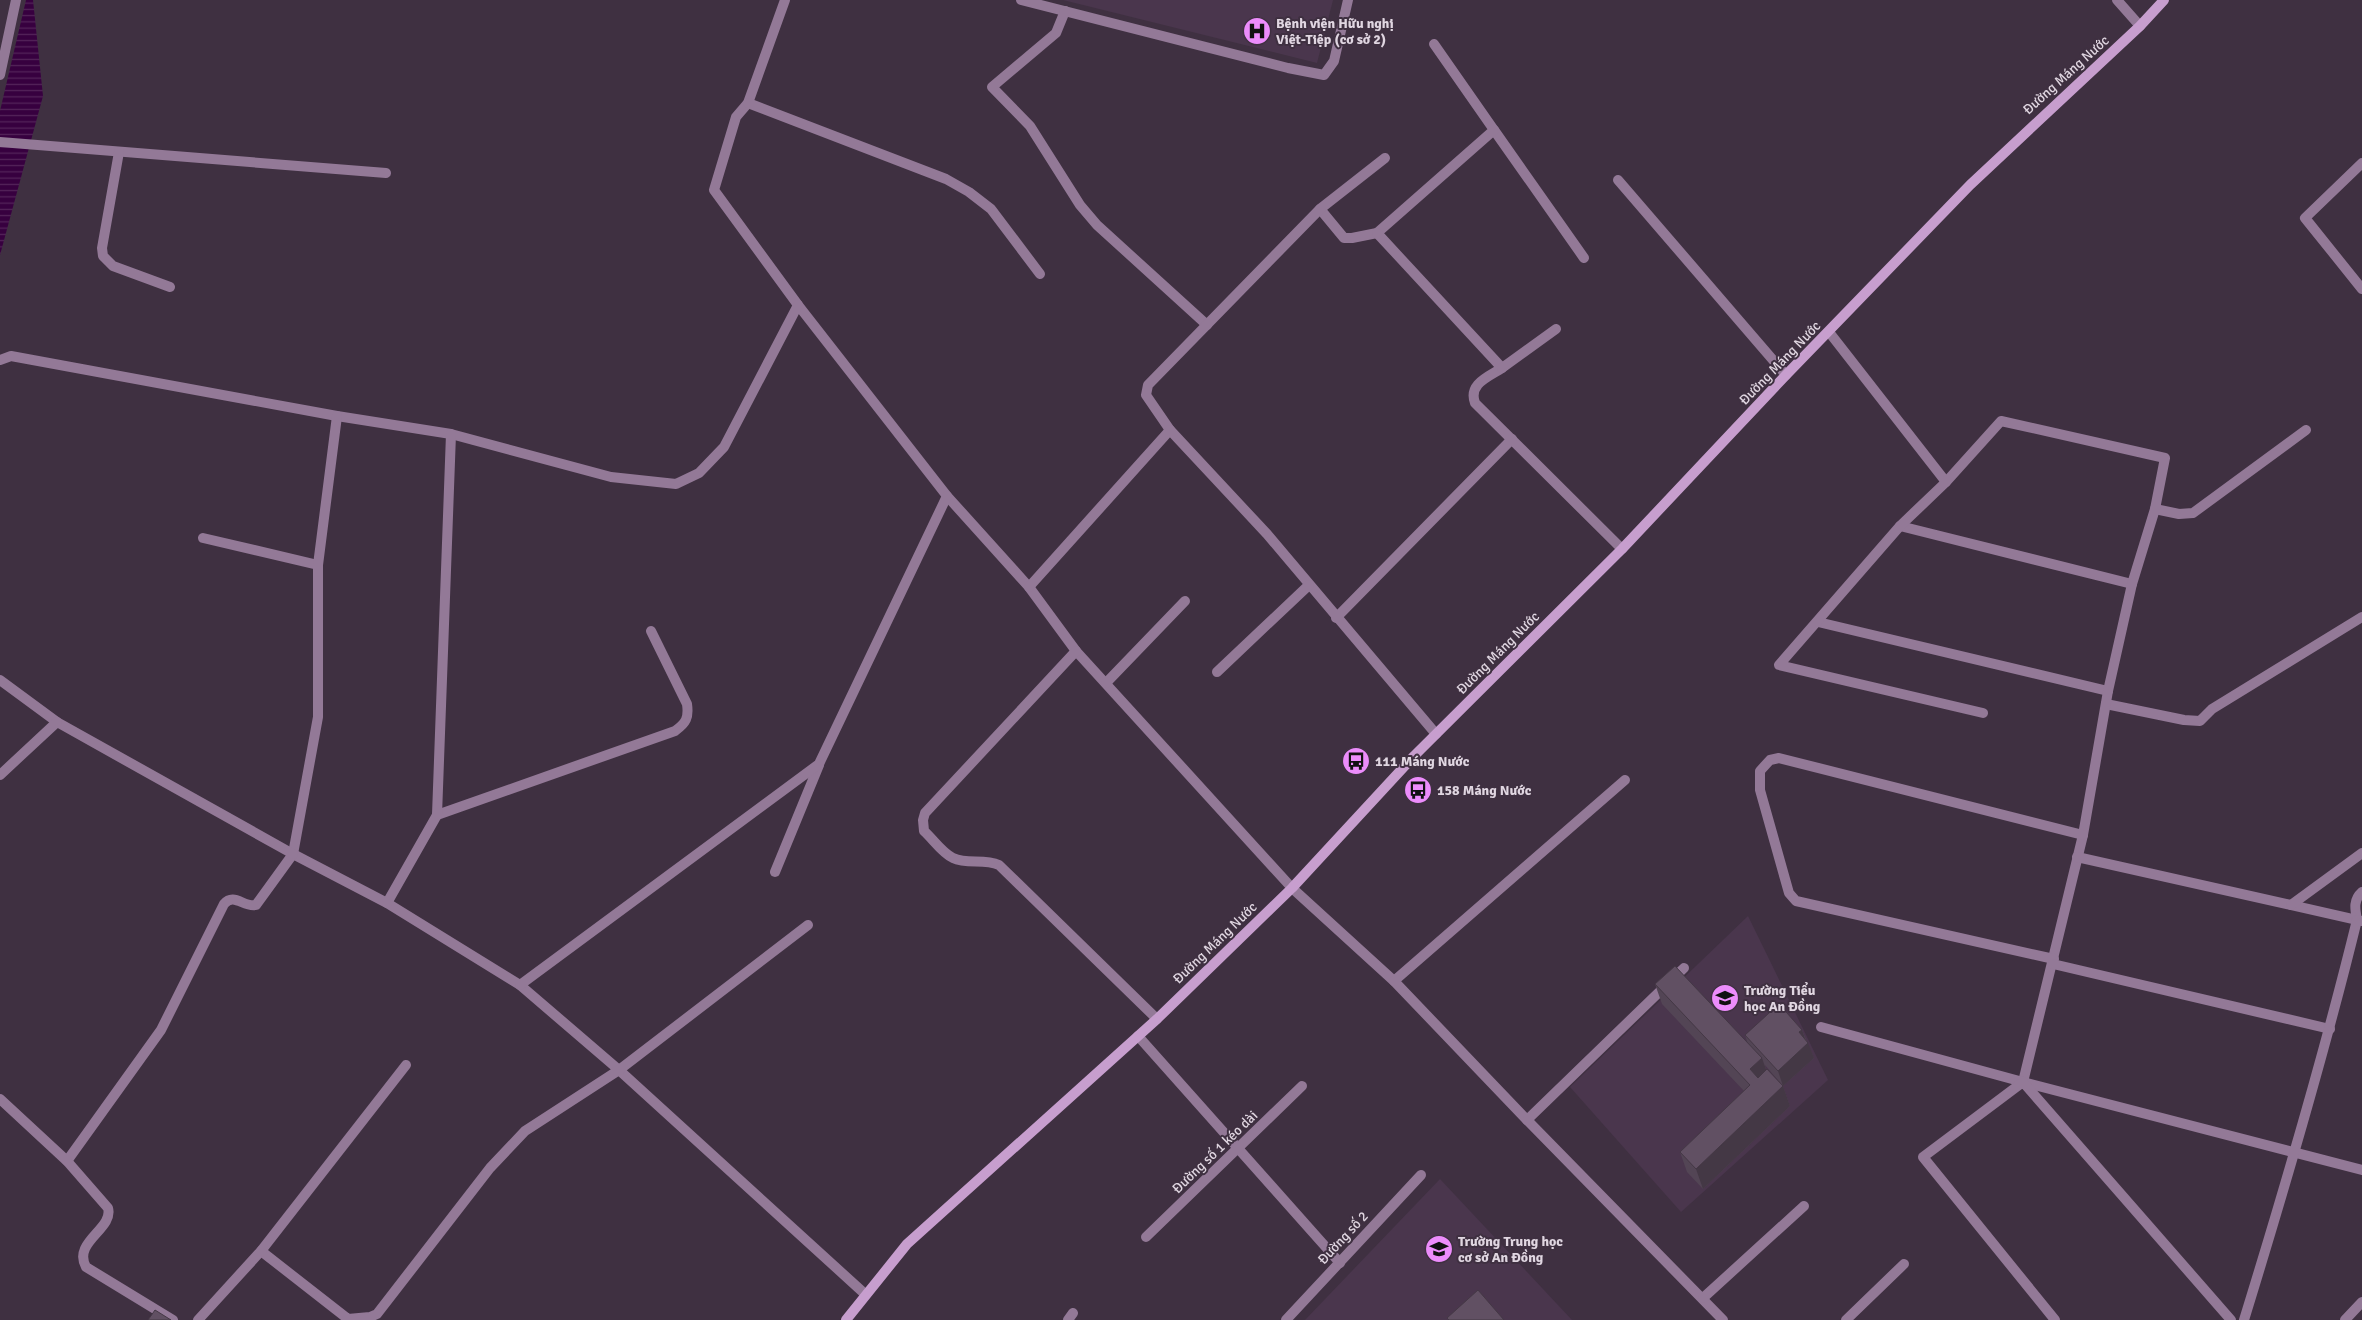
<svg xmlns="http://www.w3.org/2000/svg" width="2362" height="1320" font-family="Signika,sans-serif">
<defs>
<pattern id="water-rules" width="6" height="5" patternUnits="userSpaceOnUse" patternTransform="scale(1.25)"><rect width="6" height="5" fill="#37003f"/><path d="M0 2.5h6" fill="none" stroke="#54245a"/></pattern>
</defs>
<rect width="100%" height="100%" fill="#3f3041"/>
<!-- built -->
<g fill="#4a364d">
<path d="M1063,0H1333L1317,63Z"/>
<path d="M1748,916L1828,1080L1681,1212L1570,1087Z"/>
<path d="M1440,1179L1572,1320H1305Z"/>
</g>
<!-- water -->
<path fill="url(#water-rules)" d="M26,0H33L43,96L0,255V111Z"/>
<g fill="none" stroke-linecap="round" stroke-linejoin="round">
<!-- service -->
<g stroke="#937997" stroke-width="10">
<path d="M785,0L748,103L736,117L714,190L798,305L947,496L1029,587L1076,651L1292,888L1394,981L1527,1120L1723,1320"/>
<path d="M1021,0L1288,68L1324,75L1334,61L1348,0"/>
<path d="M2117,0L2140,26"/>
<path d="M1065,11L1056,33L992,87L1030,126L1080,205L1097,225L1207,325"/>
<path d="M748,103L946,179L969,192L991,209L1040,274"/>
<path d="M1494,130L1584,258"/>
<path d="M0,142L386,173"/>
<path d="M119,152L102,248L103,256L113,266L170,287"/>
<path d="M2362,163L2305,218L2362,289"/>
<path d="M1618,180L1786,375"/>
<path d="M1320,209L1344,238H1352L1377,233L1494,130L1434,44"/>
<path d="M1377,233L1502,368C1488,377 1468,384 1475,403L1622,549"/>
<path d="M1829,332L1946,482"/>
<path d="M0,360L11,356L337,416L451,434L611,477L676,484L699,473L724,447L798,305"/>
<path d="M1502,368L1556,329"/>
<path d="M1170,430L1146,395L1148,385L1320,209L1385,158"/>
<path d="M2155,509L2179,514L2193,513L2306,430"/>
<path d="M1900,526L2132,584"/>
<path d="M203,538L318,565"/>
<path d="M1029,587L1170,430L1267,534L1436,734"/>
<path d="M1336,618L1512,439"/>
<path d="M1818,622L2108,691"/>
<path d="M1076,651L925,813L923,820L924,831C933,839 942,853 953,858C967,865 984,858 999,865L1157,1019"/>
<path d="M1217,672L1309,585"/>
<path d="M1106,683L1185,601"/>
<path d="M2106,704L2184,720L2200,721L2212,709L2362,617"/>
<path d="M1983,713L1779,665L1900,526L1946,482L2001,421L2165,458L2155,509L2132,584L2108,691L2083,835L2023,1082L2362,1170"/>
<path d="M437,815L675,731C686,723 689,718 687,704L651,631"/>
<path d="M293,854L387,903L520,985L619,1070L865,1294"/>
<path d="M2077,857L2362,921"/>
<path d="M775,872L819,765"/>
<path d="M387,903L437,815L451,434"/>
<path d="M2291,905L2362,853"/>
<path d="M2357,920C2355,909 2353,900 2362,892"/>
<path d="M2054,959L1796,901L1789,893L1760,790V771L1770,760L1779,758L2083,835"/>
<path d="M2053,964L2330,1029"/>
<path d="M1394,981L1625,780"/>
<path d="M520,985L819,764L947,496"/>
<path d="M1821,1027L2023,1082"/>
<path d="M1527,1120L1684,968"/>
<path d="M67,1161L161,1030L224,904C234,892 244,908 256,905L293,854L318,717V565L337,416"/>
<path d="M1703,1298L1804,1206"/>
<path d="M1846,1320L1904,1264"/>
<path d="M2345,1320L2362,1302"/>
</g>
<!-- minor -->
<g stroke="#937997" stroke-width="10">
<path d="M0,680L57,722L293,854"/>
<path d="M0,775L57,722"/>
<path d="M1138,1036L1340,1263"/>
<path d="M0,1099L67,1161L108,1208C114,1229 72,1242 86,1267L173,1320"/>
<path d="M1146,1237L1302,1086"/>
<path d="M261,1251L348,1319L370,1317L377,1314L490,1168L525,1131L619,1070L808,925"/>
<path d="M198,1320L261,1251L406,1065"/>
<path d="M1068,1320L1073,1313"/>
<path d="M1286,1320L1421,1175"/>
<path d="M2055,1320L1923,1157L2023,1082L2231,1320"/>
<path d="M2244,1320C2285,1187 2324,1055 2357,920"/>
</g>
<!-- tertiary -->
<path stroke="#937997" stroke-width="10" d="M0,75L16,0"/>
<!-- secondary -->
<path stroke="#c79ece" stroke-width="10" d="M846,1320L907,1244L1157,1019L1292,888L1414,756L1622,549L1786,375L1970,185L2140,26L2164,0"/>
</g>
<!-- wall -->
<path fill="#534555" d="M1655,984L1748,1044L1745,1035L1802,1030L1814,1058L1783,1086L1765,1065L1766,1070L1783,1086L1790,1106L1703,1189L1687,1172L1680,1152L1744,1091L1662,1004Z"/>
<!-- shaded-wall -->
<g fill="#443845">
<path d="M1802,1030L1807,1044L1808,1043L1814,1058L1783,1086L1778,1071L1799,1032Z"/>
<path d="M1762,1058L1769,1078L1757,1089L1750,1069Z"/>
<path d="M1783,1086L1790,1106L1703,1189L1696,1169Z"/>
</g>
<!-- building -->
<g fill="#615063" stroke="#443845">
<path d="M1675,966L1762,1058L1750,1069L1758,1078L1767,1069L1783,1086L1696,1169L1680,1152L1750,1085L1655,984Z"/>
<path d="M1779,1004L1802,1030L1799,1032L1808,1043L1778,1071L1745,1035Z"/>
<path d="M1478,1290L1504,1320H1449L1447,1318Z"/>
<path d="M155,1310L171,1320H148Z"/>
</g>
<!-- icons -->
<defs>
<g id="hospital-disc" transform="scale(1.4375)"><circle r="9.5" fill="#ec8cfb" stroke="#3f3041"/><path d="M-5-5h3v3.5h4V-5h3V5h-3V1.5h-4V5h-3Z" fill="#111"/></g>
<g id="bus-disc" transform="scale(1.4375)"><circle r="9.5" fill="#ec8cfb" stroke="#3f3041"/><path d="M-5-6H5V4H4V6H2V4H-2V6H-4V4H-5ZM-3.5-4V0h7V-4ZM-3.5 1.2v1.5H-2V1.2ZM2 1.2v1.5H3.5V1.2Z" fill="#111"/></g>
<g id="school-disc" transform="scale(1.4375)"><circle r="9.5" fill="#ec8cfb" stroke="#3f3041"/><path d="M0-5L7-2L0 1L-7-2ZM-4 1L0 2.5L4 1V4Q0 6-4 4Z" fill="#111"/></g>
</defs>
<g fill-rule="evenodd">
<use href="#hospital-disc" x="1257" y="31"/>
<use href="#bus-disc" x="1356" y="761"/>
<use href="#bus-disc" x="1418" y="790"/>
<use href="#school-disc" x="1725" y="998"/>
<use href="#school-disc" x="1439" y="1249"/>
</g>
<g text-anchor="middle" dominant-baseline="central" stroke-width="4" stroke-linejoin="round" paint-order="stroke">
<!-- poi labels -->
<g font-size="14" font-weight="bold" fill="#e0d6e1" stroke="#3f3041" text-anchor="start">
<text x="1276" y="23">Bệnh viện Hữu nghị<tspan x="1276" dy="16">Việt-Tiệp (cơ sở 2)</tspan></text>
<text x="1375" y="761">111 Máng Nước</text>
<text x="1437" y="790">158 Máng Nước</text>
<text x="1744" y="990">Trường Tiểu<tspan x="1744" dy="16">học An Đồng</tspan></text>
<text x="1458" y="1241">Trường Trung học<tspan x="1458" dy="16">cơ sở An Đồng</tspan></text>
</g>
<!-- street labels -->
<g font-size="14" fill="#e0d6e1" stroke="#3f3041">
<text transform="translate(2066 75) rotate(-42)">Đường Máng Nước</text>
<text transform="translate(1780 363) rotate(-46)">Đường Máng Nước</text>
<text transform="translate(1498 653) rotate(-45)">Đường Máng Nước</text>
<text transform="translate(1215 943) rotate(-44)">Đường Máng Nước</text>
<text transform="translate(1215 1152) rotate(-44)">Đường số 1 kéo dài</text>
<text transform="translate(1343 1238) rotate(-47)">Đường số 2</text>
</g>
</g>
</svg>
